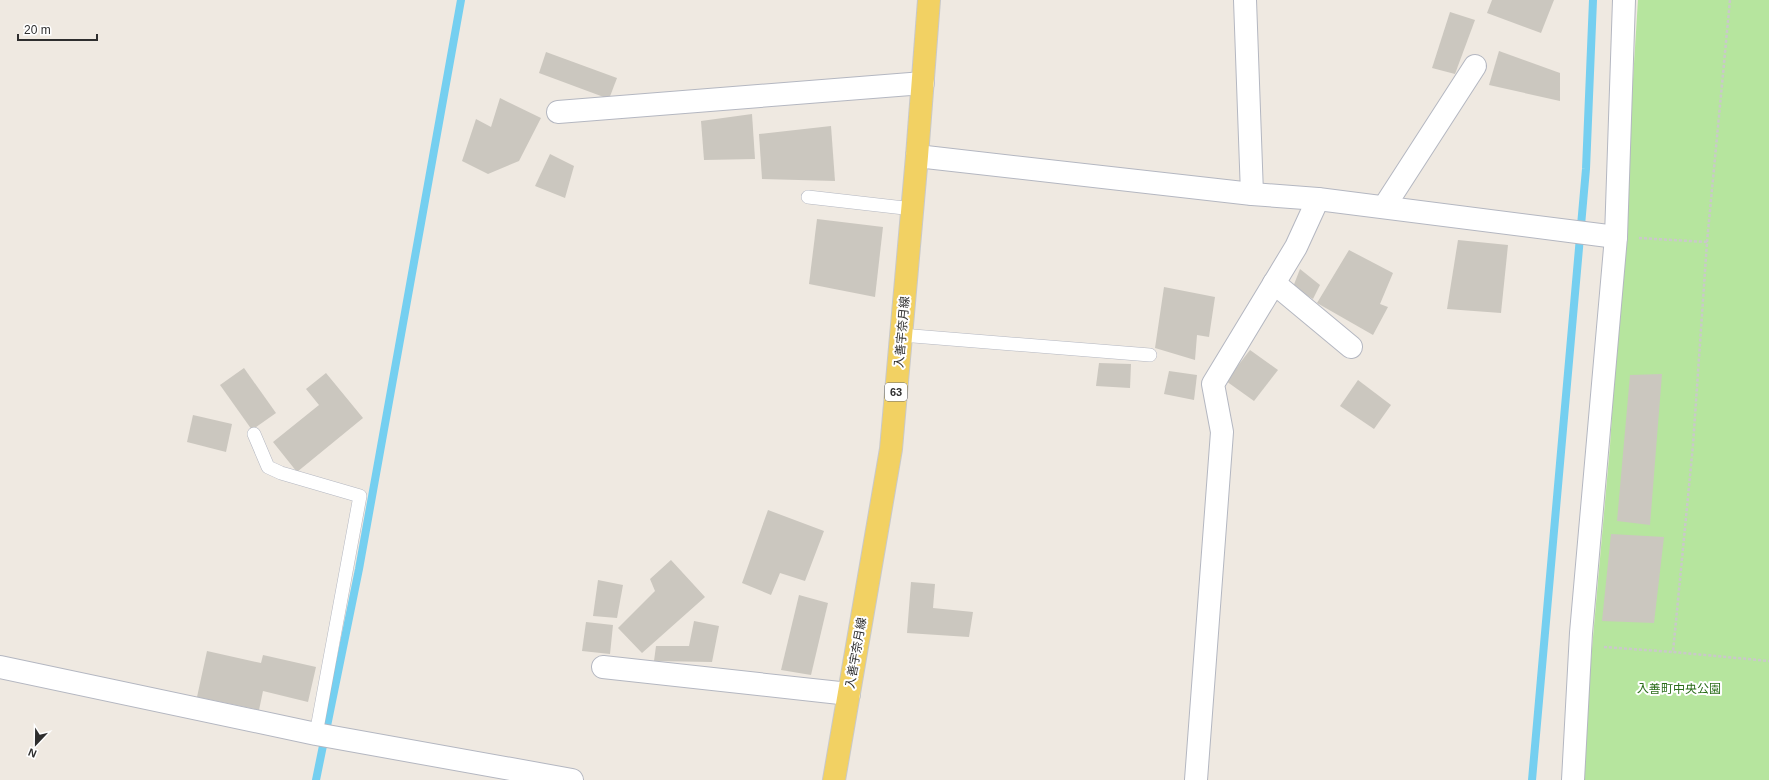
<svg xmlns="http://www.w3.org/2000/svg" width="1769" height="780" font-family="Arial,'Noto Sans JP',sans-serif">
<rect width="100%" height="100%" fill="#efe9e1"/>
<!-- green -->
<path fill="#b6e59e" d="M1638,0H1769V780H1584L1590,671L1610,446Z"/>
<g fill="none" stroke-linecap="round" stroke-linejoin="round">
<!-- stream -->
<g stroke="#75cff0" stroke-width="8">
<path d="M316,780L359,569L461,0"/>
<path d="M1532,780L1586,169L1593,0"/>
</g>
</g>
<!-- building -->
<g fill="#cbc7bf">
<path d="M1492,0H1554L1541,33L1487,13Z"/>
<path d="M1450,12L1475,20L1455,74L1432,68Z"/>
<path d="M1499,51L1560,73V101L1489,85Z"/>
<path d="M546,52L617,78L609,99L539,73Z"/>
<path d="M500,98L541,118L519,161L488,174L462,161L476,119L491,127Z"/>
<path d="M752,114L755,159L704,160L701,121Z"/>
<path d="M831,126L835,181L762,179L759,134Z"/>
<path d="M550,154L574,166L565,198L535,186Z"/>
<path d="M817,219L883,227L875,297L809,284Z"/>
<path d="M1458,240L1508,245L1501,313L1447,309Z"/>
<path d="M1349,250L1393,273L1380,304L1388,307L1373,335L1317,303Z"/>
<path d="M1300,269L1320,285L1313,299L1293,287Z"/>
<path d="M1164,287L1215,297L1209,337L1197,335L1195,360L1155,348Z"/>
<path d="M1250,350L1278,370L1254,401L1226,381Z"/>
<path d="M1099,363L1131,364L1130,388L1096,386Z"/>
<path d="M244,368L276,413L252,430L220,385Z"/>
<path d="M1169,371L1197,375L1194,400L1164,394Z"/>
<path d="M326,373L363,418L297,472L273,442L319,405L306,389Z"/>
<path d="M1662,374L1650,525L1617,521L1630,375Z"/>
<path d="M1358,380L1391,405L1374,429L1340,406Z"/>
<path d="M193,415L232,424L226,452L187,442Z"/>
<path d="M768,510L824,531L805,581L780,573L771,595L742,583Z"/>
<path d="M1611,534L1664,537L1654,623L1602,621Z"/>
<path d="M671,560L705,597L642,653L618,628L655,591L650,579Z"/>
<path d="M598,580L623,585L617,618L593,616Z"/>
<path d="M911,582L935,584L933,608L973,612L969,637L907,633Z"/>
<path d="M799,595L828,603L811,675L781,670Z"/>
<path d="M694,621L719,626L712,662L654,661L656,646H689Z"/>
<path d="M586,622L613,625L610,654L582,651Z"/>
<path d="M207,651L261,663L263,655L316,667L308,702L263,691L259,710L197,697Z"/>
</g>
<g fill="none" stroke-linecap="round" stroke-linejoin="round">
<!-- lane casing -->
<g stroke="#b4b7c1" stroke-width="14">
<g id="lane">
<path d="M808,197L913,209"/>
<path d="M901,335L1150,355"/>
<path d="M254,434L268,467L281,473L360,496L316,734"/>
</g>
</g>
<!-- street casing -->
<g stroke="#b4b7c1" stroke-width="24">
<g id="street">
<path d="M1245,0L1252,194"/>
<path d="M558,112L923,83"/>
<path d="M917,156L1252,194L1318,199L1616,237"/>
<path d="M1384,207L1475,66"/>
<path d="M1274,283L1351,347"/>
<path d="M0,667L316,734L572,780"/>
<path d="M603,667L849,694"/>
<path d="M1196,780L1222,432L1213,384L1296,247L1318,199"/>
<path d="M1573,780L1581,633L1616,237L1624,0"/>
</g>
</g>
<!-- primary casing -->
<g stroke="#c9c9c9" stroke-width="24">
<path id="primary" d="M834,780L891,449L917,156L929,0"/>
</g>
<!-- path -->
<g stroke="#c9c9c9" stroke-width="2.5" stroke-dasharray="3 2" stroke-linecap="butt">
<path d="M1639,238L1707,242L1693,445L1673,652L1769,661"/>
<path d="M1707,242L1730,0"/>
<path d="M1604,647L1673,652"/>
</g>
<!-- lane -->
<use href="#lane" stroke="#fff" stroke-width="13"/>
<!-- street -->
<use href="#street" stroke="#fff" stroke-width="22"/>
<!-- primary -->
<use href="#primary" stroke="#f2d163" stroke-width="22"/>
</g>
<g text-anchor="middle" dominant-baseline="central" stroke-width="4" stroke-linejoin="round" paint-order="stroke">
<!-- shield labels -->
<rect fill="#fff" stroke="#6d6d6d" stroke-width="1" x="885" y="383" width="22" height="18" rx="3"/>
<g font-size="11" font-weight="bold" fill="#2e2e2e">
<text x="896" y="392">63</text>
</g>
<!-- street labels -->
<g font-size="12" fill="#2e2e2e" stroke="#fff">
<text transform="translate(902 332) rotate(-85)">入善宇奈月線</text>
<text transform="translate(856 653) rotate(-80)">入善宇奈月線</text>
</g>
<!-- park labels -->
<g font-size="12" fill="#2c6e1b" stroke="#fff">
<text x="1679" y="689">入善町中央公園</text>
</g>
</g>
<!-- north arrow -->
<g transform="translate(36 744) rotate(202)" stroke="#ffffff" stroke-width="3" paint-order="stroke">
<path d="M0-3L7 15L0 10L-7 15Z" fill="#2e2e2e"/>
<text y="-6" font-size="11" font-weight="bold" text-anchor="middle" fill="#2e2e2e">N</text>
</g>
<!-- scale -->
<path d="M18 34v6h79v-6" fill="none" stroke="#2e2e2e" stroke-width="2"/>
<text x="24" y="34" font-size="12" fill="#2e2e2e" stroke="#ffffff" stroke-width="3" paint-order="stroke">20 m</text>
</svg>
